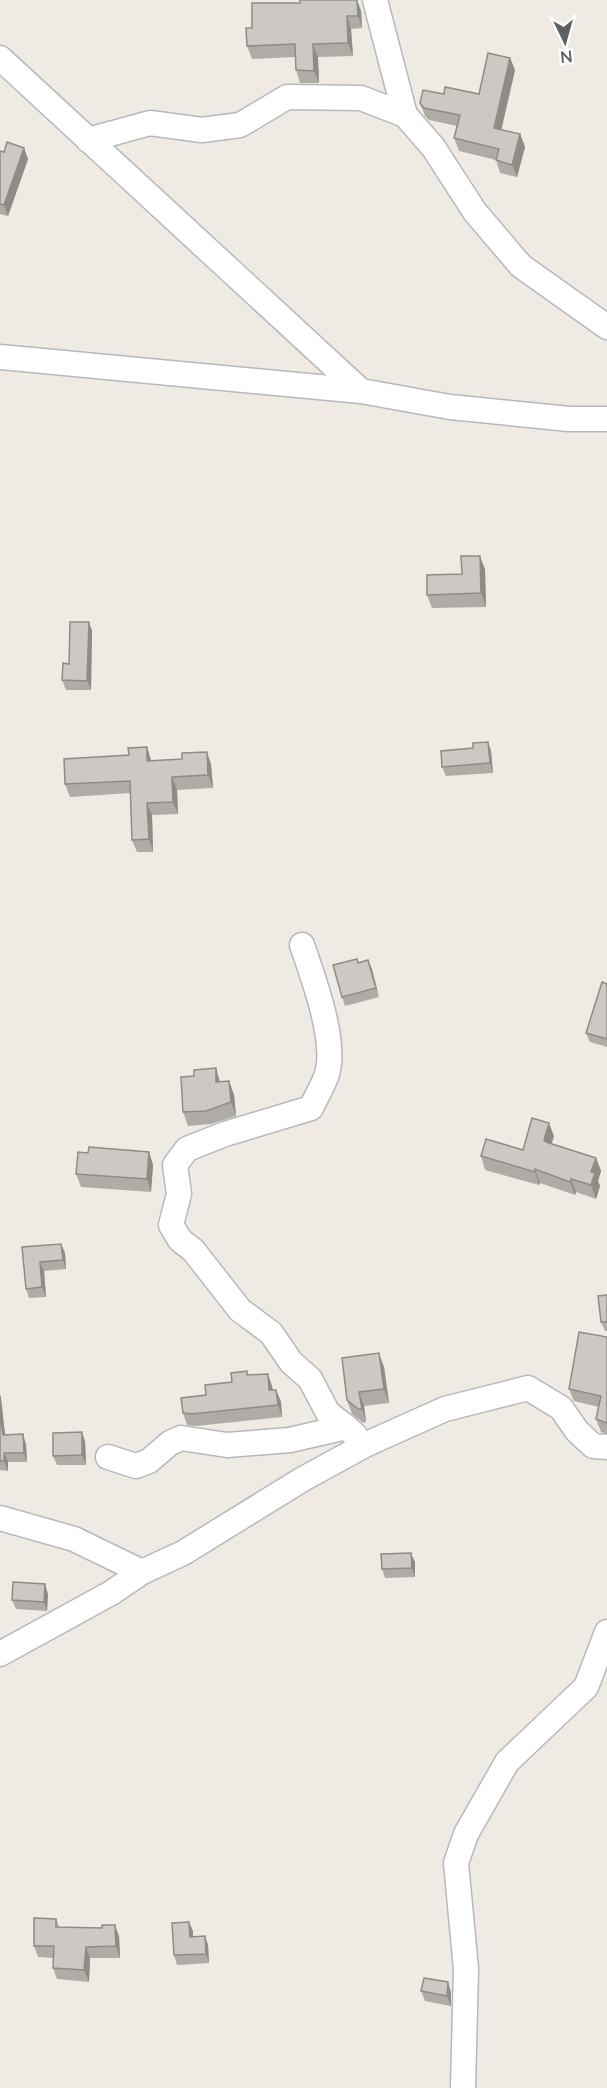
<svg xmlns="http://www.w3.org/2000/svg" width="607" height="2088" font-family="Lato,sans-serif">
<rect width="100%" height="100%" fill="#efebe4"/>
<g fill="none" stroke-linecap="round" stroke-linejoin="round">
<!-- minor casing -->
<g stroke="#b5b8bc" stroke-width="27">
<g id="minor">
<path d="M375,0L405,115"/>
<path d="M0,58L361,391"/>
<path d="M88,140L150,123L202,130L240,125L287,97L361,98L405,115L433,147L475,212L521,266L607,327"/>
<path d="M0,357L361,391L450,407L569,419H607"/>
<path d="M302,945C313,977 337,1041 327,1074C323,1086 316,1097 311,1108L225,1134L187,1149L175,1165L179,1194L171,1225L180,1240L193,1250L240,1310L271,1333L291,1362L310,1379L328,1413L346,1427"/>
<path d="M108,1457L136,1466L149,1461L170,1443L181,1438L227,1445L290,1440L346,1427L355,1435"/>
<path d="M0,1518L74,1539L142,1572"/>
<path d="M0,1654L111,1593L142,1572L183,1553L303,1479L367,1444L445,1409L528,1388L561,1408L577,1431L593,1446L607,1447"/>
<path d="M463,2088L466,1969L456,1863L466,1834L507,1762L586,1687L607,1632"/>
</g>
</g>
<!-- minor -->
<use href="#minor" stroke="#fff" stroke-width="24"/>
</g>
<!-- wall -->
<g fill="#afaca8">
<path d="M323,0H357L361,11L362,28L351,29L353,56L318,57L319,83H300L296,70L295,57L252,59L247,46L252,28L300,3Z"/>
<path d="M510,58L515,70L501,130L520,134L525,147L517,177L500,173L496,160L459,151L454,138L457,126L429,120L425,116L420,103L444,94H479Z"/>
<path d="M24,148L28,159L8,216L0,214V151L4,152Z"/>
<path d="M485,569L486,607L432,608L427,595Z"/>
<path d="M89,622L92,631L91,690H66L62,680L69,664Z"/>
<path d="M488,742L491,751L493,773L446,776L442,767L473,748Z"/>
<path d="M147,747L151,761L211,764L213,788L177,790L178,814L152,815L153,852H137L132,840L130,793L70,797L65,784Z"/>
<path d="M368,960L379,997L345,1006L342,997L358,962Z"/>
<path d="M607,984V1047L590,1042L586,1033Z"/>
<path d="M229,1081L234,1095L236,1116L211,1124L188,1126L183,1112Z"/>
<path d="M554,1136L551,1144L596,1158L601,1171L598,1181L600,1186L596,1199L576,1192L575,1195L540,1183L539,1185L485,1170L481,1156L523,1150Z"/>
<path d="M149,1152L153,1165L151,1192L81,1187L76,1174L88,1153Z"/>
<path d="M61,1244L65,1253L66,1269L44,1271L46,1297L29,1298L26,1289L22,1247Z"/>
<path d="M607,1295V1331H605L601,1322Z"/>
<path d="M607,1337V1434L601,1432L596,1419L599,1407L574,1401L569,1389Z"/>
<path d="M384,1367L389,1403L364,1406L366,1422L363,1423L352,1414L347,1400Z"/>
<path d="M249,1375L272,1386L273,1390H276L281,1402L282,1417L196,1426L187,1425L183,1413L206,1395L232,1382Z"/>
<path d="M0,1395L5,1435L26,1444L27,1462H8V1471L0,1470Z"/>
<path d="M85,1441L86,1465H57L53,1456Z"/>
<path d="M415,1562V1577L385,1578L382,1569Z"/>
<path d="M48,1594L47,1611L16,1609L12,1600Z"/>
<path d="M56,1919L59,1927L119,1936L120,1958H90L89,1982L57,1979L53,1968V1958L38,1957L34,1946Z"/>
<path d="M193,1931V1937L205,1936L208,1945L209,1963L177,1965L174,1955Z"/>
<path d="M421,1991L451,1992V2006L425,2001Z"/>
</g>
<!-- shaded-wall -->
<g fill="#8f8c88">
<path d="M357,0L361,11L362,28L358,16Z"/>
<path d="M347,16L351,29L353,56L348,43Z"/>
<path d="M313,44L318,57L319,83L314,71Z"/>
<path d="M510,58L515,70L499,140L494,128Z"/>
<path d="M520,134L525,147L517,177L512,165Z"/>
<path d="M24,148L28,159L8,216L4,205Z"/>
<path d="M480,556L485,569L486,607L481,593Z"/>
<path d="M89,622L92,631L91,690L87,681Z"/>
<path d="M488,742L491,751L493,773L490,763Z"/>
<path d="M147,747L151,760L152,774L147,761Z"/>
<path d="M207,752L211,764L213,788L208,775Z"/>
<path d="M172,777L177,790L178,814L173,802Z"/>
<path d="M147,803L152,815L153,852L149,839Z"/>
<path d="M368,960L372,969L379,997L376,988Z"/>
<path d="M216,1068L220,1082H216Z"/>
<path d="M229,1081L234,1095L236,1116L231,1102Z"/>
<path d="M549,1123L554,1136L549,1153L544,1140Z"/>
<path d="M149,1152L153,1165L151,1192L147,1179Z"/>
<path d="M596,1158L601,1171L598,1181L600,1186L596,1199L591,1185V1172Z"/>
<path d="M535,1169L540,1183L539,1185L535,1172Z"/>
<path d="M571,1179L576,1192L575,1195L570,1182Z"/>
<path d="M61,1244L65,1253L66,1269L63,1260Z"/>
<path d="M40,1262L44,1271L46,1297L42,1287Z"/>
<path d="M379,1353L384,1367L389,1403L384,1389Z"/>
<path d="M268,1374L272,1386L274,1402L269,1390Z"/>
<path d="M276,1390L281,1402L282,1417L278,1405Z"/>
<path d="M359,1392L364,1406L366,1422L362,1409Z"/>
<path d="M0,1395L1,1397L6,1444L3,1435L0,1412Z"/>
<path d="M82,1432L85,1441L86,1465L82,1455Z"/>
<path d="M23,1434L26,1444L27,1462L24,1453Z"/>
<path d="M4,1453L8,1462V1471L4,1461Z"/>
<path d="M411,1553L415,1562V1577L412,1568Z"/>
<path d="M45,1584L48,1594L47,1611L44,1602Z"/>
<path d="M189,1922L193,1931V1946L190,1937Z"/>
<path d="M115,1925L119,1936L120,1958L116,1946Z"/>
<path d="M205,1936L208,1945L209,1963L206,1954Z"/>
<path d="M86,1947L90,1958L89,1982L84,1970Z"/>
<path d="M448,1982L451,1992V2006L447,1996Z"/>
</g>
<!-- building -->
<g fill="#ccc8c3" stroke="#8f8c88" stroke-width="1.5">
<path d="M300,0H357L358,16H347L348,43L313,44L314,71L296,70L295,44L247,46L246,28H252V3H300Z"/>
<path d="M488,53L510,58L494,128L520,134L512,165L496,160L499,149L454,138L460,115L424,108L420,103L423,90L444,94L445,87L479,94Z"/>
<path d="M7,142L24,148L4,205L0,204V151L4,152Z"/>
<path d="M461,556H480L481,593L427,595V575L462,574Z"/>
<path d="M70,622H89L87,681L62,680L63,663L69,664Z"/>
<path d="M488,742L490,763L442,767L441,751L473,748V743Z"/>
<path d="M147,747V761L182,759V753L207,752L208,775L172,777L173,802L147,803L149,839L132,840L130,781L65,784L64,759L129,755L128,748Z"/>
<path d="M357,959L358,963L368,960L376,988L342,997L333,965Z"/>
<path d="M602,982L607,984V1039L586,1033Z"/>
<path d="M216,1068V1082L229,1081L231,1102L206,1111L183,1112L181,1077L194,1076V1070Z"/>
<path d="M532,1118L549,1123L544,1140L546,1142L596,1158L591,1172L595,1173L591,1185L571,1179L570,1182L535,1169V1172L481,1156L486,1139L523,1150Z"/>
<path d="M89,1147L149,1152L147,1179L76,1174L78,1152L88,1153Z"/>
<path d="M61,1244L63,1260L40,1262L42,1287L26,1289L22,1247Z"/>
<path d="M607,1295V1322H601L598,1296Z"/>
<path d="M579,1332L607,1337V1423L596,1419L601,1396L569,1389Z"/>
<path d="M379,1353L384,1389L359,1392L362,1409H358L347,1400L342,1358Z"/>
<path d="M247,1371V1375L268,1374L269,1390H276L278,1405L192,1414L183,1413L181,1398L206,1395L205,1385L232,1382L231,1373Z"/>
<path d="M0,1412L3,1435L23,1434L24,1453H4V1461H0Z"/>
<path d="M82,1432V1455L53,1456V1433Z"/>
<path d="M411,1553L412,1568L382,1569L381,1554Z"/>
<path d="M13,1582L45,1584L44,1602L12,1600Z"/>
<path d="M34,1918L56,1919V1927L102,1928V1925H115L116,1946L86,1947L84,1970L53,1968L54,1946H34Z"/>
<path d="M189,1922L190,1937L205,1936L206,1954L174,1955L172,1923Z"/>
<path d="M424,1978L448,1982L447,1996L421,1991Z"/>
</g>
<!-- north arrow -->
<g transform="translate(565 42) rotate(175)" stroke="#ffffff" stroke-width="4.5" paint-order="stroke">
<path d="M0-4.5L10 22L0 15L-10 22Z" fill="#5c6165"/>
<text y="-9" font-size="16" font-weight="bold" text-anchor="middle" fill="#5c6165">N</text>
</g>
</svg>
